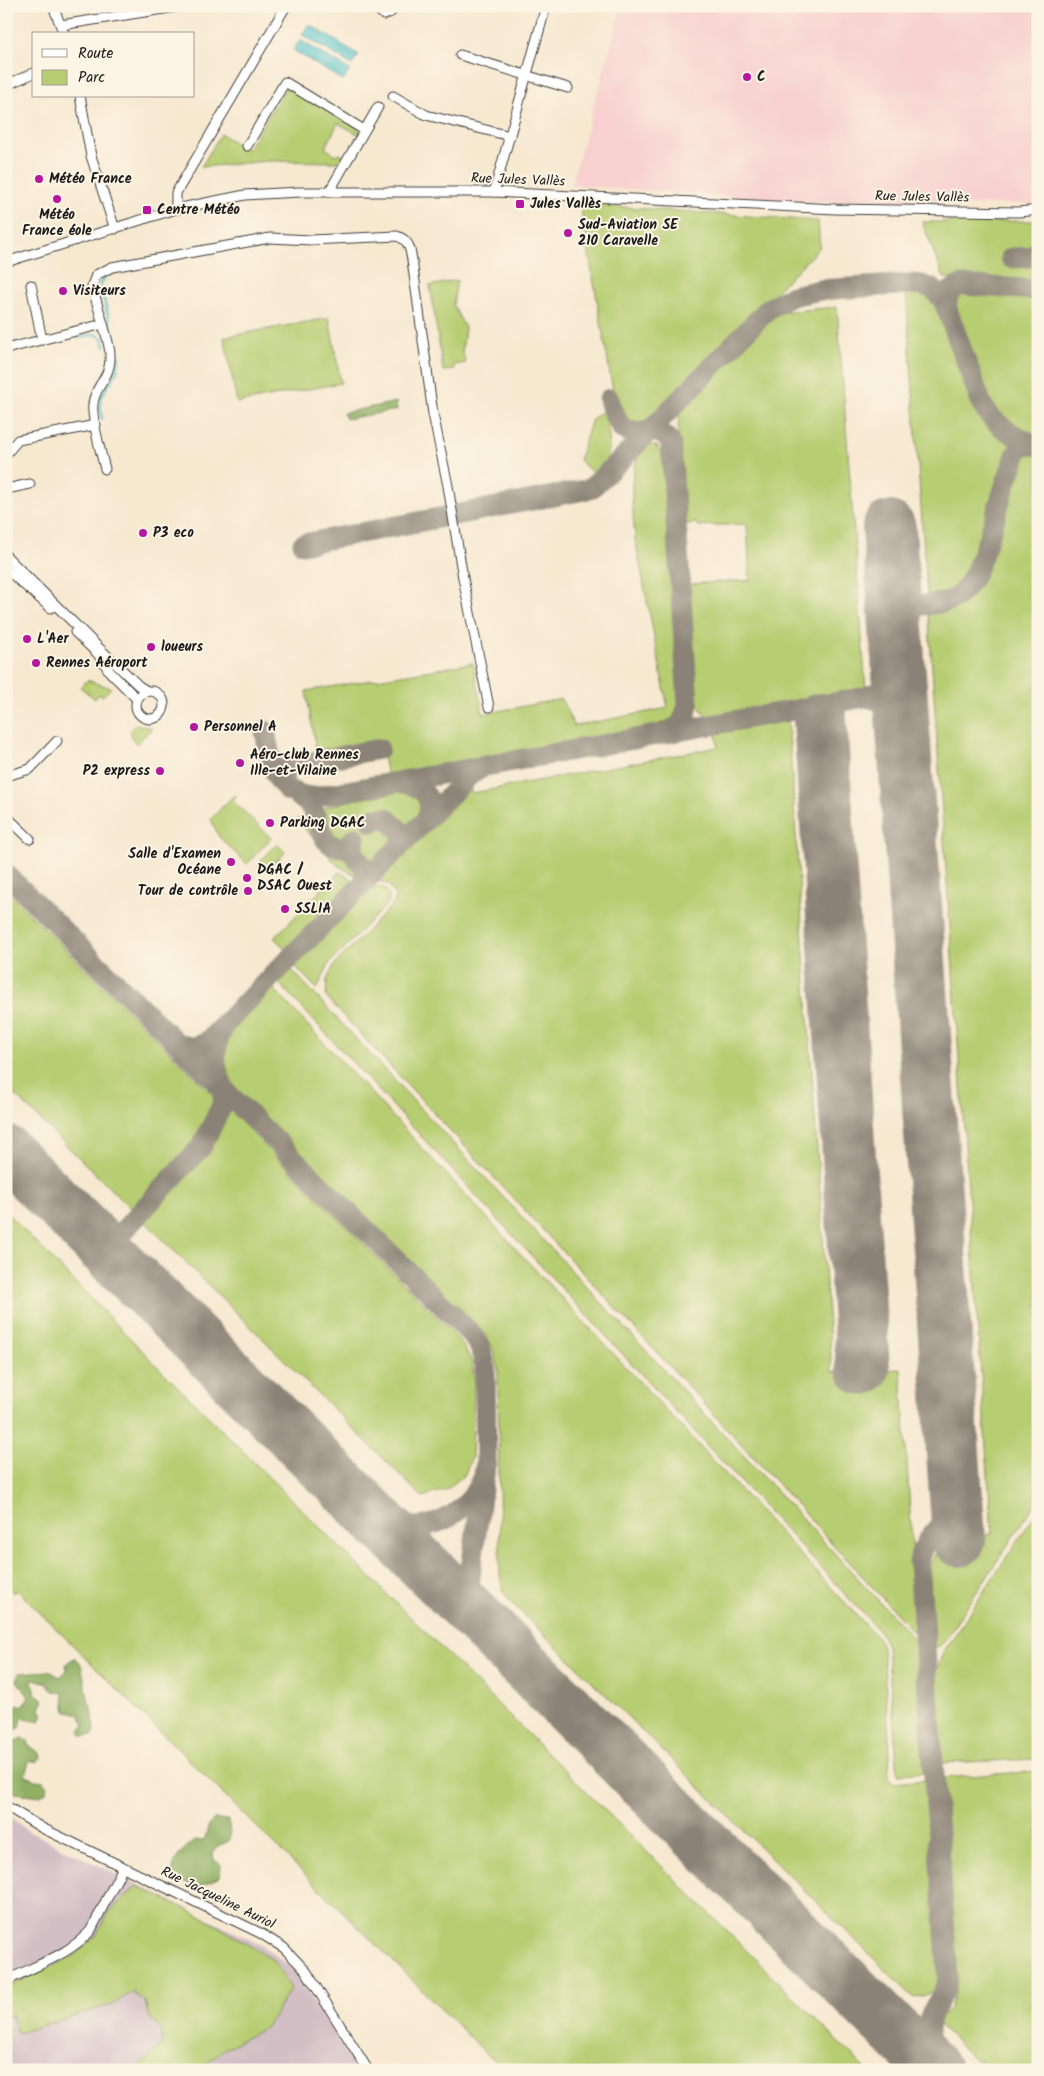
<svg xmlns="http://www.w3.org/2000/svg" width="1044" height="2076" font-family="Kalam,sans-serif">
<rect width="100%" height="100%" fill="#fcf5e5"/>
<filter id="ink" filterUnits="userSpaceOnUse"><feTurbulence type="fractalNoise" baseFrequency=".02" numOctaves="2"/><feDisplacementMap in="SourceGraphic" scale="10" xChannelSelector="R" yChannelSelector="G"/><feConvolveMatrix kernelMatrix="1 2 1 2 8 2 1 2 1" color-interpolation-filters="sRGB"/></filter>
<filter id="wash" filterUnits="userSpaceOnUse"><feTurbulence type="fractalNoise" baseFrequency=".0096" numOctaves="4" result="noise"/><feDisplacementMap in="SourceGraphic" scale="20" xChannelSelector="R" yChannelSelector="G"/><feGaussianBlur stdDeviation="1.12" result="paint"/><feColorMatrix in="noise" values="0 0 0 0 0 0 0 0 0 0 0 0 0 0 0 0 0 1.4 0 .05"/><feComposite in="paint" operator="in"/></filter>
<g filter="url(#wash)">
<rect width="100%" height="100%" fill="#f7e8d0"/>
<!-- built -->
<path fill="#f7d0cf" d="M622,6H1038V203L960,205L812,202L571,185Z"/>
<!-- industrial -->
<path fill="#d2bec5" d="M6,1813L28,1831L261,1945L292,1968L358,2070H6Z"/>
<!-- green -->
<g fill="#b7cd72" stroke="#6a7447">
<path d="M287,86L361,130L358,134L338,123L325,148L336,155L338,153L345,157L343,162L268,161L201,167L221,134L247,150Z"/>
<path d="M580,204L818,221L820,247L650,420C632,426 623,418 615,402Z"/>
<path d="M1038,221C1038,233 1032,242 1030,254L1017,256L1016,252L1005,253L1006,265L1017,264V260L1033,259C1033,273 1033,281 1019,285L944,278L922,222Z"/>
<path d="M457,280L453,305L465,328L462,352L466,363L454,365V370L443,371L430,286Z"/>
<path d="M965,290L1023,295L1038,294V438L1002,420L990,408L954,304L956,294Z"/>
<path d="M906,292L926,294L938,305L987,426L1020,447L1038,454V1499L943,1643L937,1647H931L926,1572L941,1542L979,1538L992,1533Z"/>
<path d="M837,307L866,691L713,718L707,716L698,706L689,584L750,580L747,524L698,526L697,523L686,524L678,429L680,408L772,315L780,312Z"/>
<path d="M329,318L341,383L237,403L224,337Z"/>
<path d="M603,411C610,436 616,455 595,475L579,460L592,419Z"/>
<path d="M652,445L658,447L662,455L679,702L673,718L657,725L387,775L380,743L317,755L306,691L473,663L483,714L561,699L574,726L668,708L635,539C633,508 626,474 643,446Z"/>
<path d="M87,680L111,688L103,696L99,694L95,699L80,687Z"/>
<path d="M788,717L832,1372L901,1369L918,1637L700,1399L326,997L327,979L335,964L395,902V896L389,885L376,880L467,787H470L472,793L718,747L715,730Z"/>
<path d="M136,724L152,728L137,744L132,739L130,730Z"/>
<path d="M401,792C416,794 424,801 419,817L361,878L338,866L297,820C328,802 366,798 401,792Z"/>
<path d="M236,796L237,797L233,801L271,838L247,864L219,837L211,819L232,797Z"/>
<path d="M277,844L285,852L270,869L261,860Z"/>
<path d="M339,872L356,881L287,950L274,938Z"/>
<path d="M372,885L384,888L389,895V902L329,964L317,989L295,966Z"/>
<path d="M6,891L214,1096C221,1132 157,1187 134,1212L6,1086Z"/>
<path d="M292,970L917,1642L928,1772L898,1774L887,1646L880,1632L279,983Z"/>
<path d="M273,988L878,1638L883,1649L890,1754L888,1778L893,1783L928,1780L941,1969C940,1988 932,1995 914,1998L509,1600L503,1591L500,1575L498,1371C496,1355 492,1344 483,1331L236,1088C207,1039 240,1020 273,988Z"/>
<path d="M227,1110H229L456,1336L464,1347L472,1362L474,1379L472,1457L465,1474L446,1490L422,1497L141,1218L207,1150L221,1116Z"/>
<path d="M6,1212L169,1378L867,2070H503L17,1590L13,1593L6,1586Z"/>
<path d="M1038,1510V1759L941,1763L939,1762L933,1669L937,1668L943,1653Z"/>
<path d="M1038,1771V2070H1013L975,2060L936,2022L950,2008L956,1991L941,1778Z"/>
<path d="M137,1886L205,1918L273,1960L291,1988L267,2027L224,2049L199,2070H134L140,2068V2065L162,2045L161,2032L157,2025L148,2015L145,2001L131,1992L114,2004L18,2033L11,2015L6,2017V1988L75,1955L96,1936L107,1914Z"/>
</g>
<!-- forest -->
<g fill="#91b064" stroke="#566640">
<path d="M396,402L397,410L346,419L343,413Z"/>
<path d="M75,1658L81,1664L89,1703L92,1707L95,1732L92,1735L84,1736L81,1735L80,1731L84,1725L79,1714L66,1712L63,1693L53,1691L47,1683L34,1679L32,1682L35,1688V1693L44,1700L40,1709L43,1715L40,1721H33L22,1718L20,1727L10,1734L14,1741L23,1738L28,1741L30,1746L40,1753L41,1758L38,1761L29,1762L25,1775L35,1780L44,1781L48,1786L46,1792L41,1796L15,1793L6,1790V1715L13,1714V1710L18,1704L23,1706L29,1697L17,1681L19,1673L49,1671L60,1677L67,1670L66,1665L69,1661Z"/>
<path d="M214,1819L229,1820L230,1836L228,1842L220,1845L213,1852L214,1860L221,1865L220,1877L196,1888L174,1878C169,1861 183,1850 195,1840L204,1841L208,1827Z"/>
</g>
<!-- water -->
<g fill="#51bfc8" stroke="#366e72">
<path d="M309,24L359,55L352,65L302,35Z"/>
<path d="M300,40L350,70L343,81L293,50Z"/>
</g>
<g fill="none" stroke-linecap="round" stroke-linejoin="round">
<!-- stream -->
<g stroke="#51bfc8" stroke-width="2.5">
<path d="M78,338L95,334L102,338L105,346"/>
<path d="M102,419L100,399L117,371L119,359L100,284L106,275L116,271"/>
</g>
<!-- taxiway -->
<g stroke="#8a8276" stroke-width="21">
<path d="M1011,258L1032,257L1037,252"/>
<path d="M946,307L949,292L961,285L1038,290"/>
<path d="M609,399L612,409L622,429C641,438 660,422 671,444L688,704C686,719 681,728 666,733"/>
<path d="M303,544L590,489L623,458L768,309L792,296L820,290L910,284L922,285L933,289L944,301L982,405C994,426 1016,437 1038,446"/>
<path d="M893,584L900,600L911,606"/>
<path d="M896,629C906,594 925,611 951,600C965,594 975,575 980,561C993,530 1000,496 1013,464C1015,459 1017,450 1021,447C1025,443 1031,445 1036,445"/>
<path d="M866,697C884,691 892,680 899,663"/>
<path d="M265,731C272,765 272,794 314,797L866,697C886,700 897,712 903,731"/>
<path d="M401,783C421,784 438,800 425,821"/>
<path d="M288,791L284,784L282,777L290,766L379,749"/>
<path d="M296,795C303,799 309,803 313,811C322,826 320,847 344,848L355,838"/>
<path d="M372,822L376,818H386L400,831L403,839L398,849"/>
<path d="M355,838L352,851L368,873L364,883"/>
<path d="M6,874L471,1334L480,1347L485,1365L486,1461L469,1584L475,1608L492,1633"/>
<path d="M177,1043L192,1048L206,1043L471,774L480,769"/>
<path d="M83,1228C98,1236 109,1239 124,1230L202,1146L223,1103V1089L217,1073L215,1057L218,1040L223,1028"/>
<path d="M124,1230L117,1249L124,1268"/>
<path d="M357,1499C364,1505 372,1514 381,1518C419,1539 462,1520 480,1483"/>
<path d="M936,2070C927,2053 925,2030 932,2013C938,2000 946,1992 948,1977L919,1562C923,1539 941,1524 957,1509"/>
</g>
<!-- runway -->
<g stroke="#8a8276" stroke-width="54">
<path d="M889,528L959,1540"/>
<path d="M820,720L863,1368"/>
<path d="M6,1152L934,2070"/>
</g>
</g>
</g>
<g filter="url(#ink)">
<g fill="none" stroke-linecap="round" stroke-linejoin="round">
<!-- minor casing -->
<g stroke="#3d3b37" stroke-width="11">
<g id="minor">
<path d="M53,6L64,34"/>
<path d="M374,6L384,15L391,12L394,6"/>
<path d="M61,25L183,6"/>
<path d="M460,55L568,88"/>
<path d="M6,85L34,73"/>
<path d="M80,96L91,156L115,229"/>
<path d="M393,96L426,115L510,136"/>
<path d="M247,146L285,82L364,130"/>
<path d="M329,192L378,107"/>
<path d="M494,192L546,6"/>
<path d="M176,209V193L286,6"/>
<path d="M6,262L176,209L245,195L300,192H494L835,209L1019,212L1038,210"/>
<path d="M31,285L42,340"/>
<path d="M103,324C108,342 115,359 105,377C100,386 94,393 93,404C91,419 101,453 105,469"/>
<path d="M6,349L103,324L92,286L96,275L112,267L270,238L311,240L397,236C409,240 410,248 412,260L433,414L448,486L463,578L489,707"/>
<path d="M6,454L18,440L96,425"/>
<path d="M6,489L30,484"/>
<path d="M6,556L99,648L139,686L147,691"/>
<path d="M6,569L51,608"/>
<path d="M75,632L98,654L110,672L137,699"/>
<circle cx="150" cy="705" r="14"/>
<path d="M6,776L30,769L57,741"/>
<path d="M6,816L30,839"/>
<path d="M6,1806L42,1828L260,1933L284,1948L306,1971L368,2070"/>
<path d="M6,1981C34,1966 71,1954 91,1930L123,1867"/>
</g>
</g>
<!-- minor -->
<use href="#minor" stroke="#fff" stroke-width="9"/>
</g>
</g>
<!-- markers -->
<g fill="#b5179e" stroke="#fcf5e5" stroke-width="2">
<circle cx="747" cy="77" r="5"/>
<circle cx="39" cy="179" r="5"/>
<circle cx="57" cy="199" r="5"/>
<rect x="515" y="199" width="10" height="10" rx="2.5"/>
<rect x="142" y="205" width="10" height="10" rx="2.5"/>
<circle cx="568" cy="233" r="5"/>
<circle cx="63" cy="291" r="5"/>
<circle cx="143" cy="533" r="5"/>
<circle cx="27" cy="639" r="5"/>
<circle cx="151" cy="647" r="5"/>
<circle cx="36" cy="663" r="5"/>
<circle cx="194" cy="727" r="5"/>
<circle cx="240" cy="763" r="5"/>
<circle cx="160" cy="771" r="5"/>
<circle cx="270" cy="823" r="5"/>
<circle cx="231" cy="862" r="5"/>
<circle cx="247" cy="878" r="5"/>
<circle cx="248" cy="891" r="5"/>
<circle cx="285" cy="909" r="5"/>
</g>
<g text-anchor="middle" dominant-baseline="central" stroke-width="4" stroke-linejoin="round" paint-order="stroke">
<!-- poi labels -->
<g font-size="14" font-weight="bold" fill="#1c1c1c" stroke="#fcf5e5" text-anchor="start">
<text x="757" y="77">C</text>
<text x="49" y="179">Météo France</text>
<text x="530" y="204">Jules Vallès</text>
<text x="157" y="210">Centre Météo</text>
<text x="57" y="215" text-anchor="middle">Météo<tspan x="57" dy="16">France éole</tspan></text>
<text x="578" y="225">Sud-Aviation SE<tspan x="578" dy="16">210 Caravelle</tspan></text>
<text x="73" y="291">Visiteurs</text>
<text x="153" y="533">P3 eco</text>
<text x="37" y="639">L'Aer</text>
<text x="161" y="647">loueurs</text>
<text x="46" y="663">Rennes Aéroport</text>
<text x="204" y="727">Personnel A</text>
<text x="250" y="755">Aéro-club Rennes<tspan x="250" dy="16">Ille-et-Vilaine</tspan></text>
<text x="150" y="771" text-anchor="end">P2 express</text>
<text x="280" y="823">Parking DGAC</text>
<text x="221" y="854" text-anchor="end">Salle d'Examen<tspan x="221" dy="16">Océane</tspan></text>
<text x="257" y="870">DGAC /<tspan x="257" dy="16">DSAC Ouest</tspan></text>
<text x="238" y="891" text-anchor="end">Tour de contrôle</text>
<text x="295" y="909">SSLIA</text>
</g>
<!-- street labels -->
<g font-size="14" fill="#1c1c1c" stroke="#fcf5e5">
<text transform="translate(518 180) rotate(2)">Rue Jules Vallès</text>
<text transform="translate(922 197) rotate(1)">Rue Jules Vallès</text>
<text transform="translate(218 1898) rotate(26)">Rue Jacqueline Auriol</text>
</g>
</g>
<!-- margin -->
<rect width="1044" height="2076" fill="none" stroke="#fcf5e5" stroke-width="25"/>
<!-- legend -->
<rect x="32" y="32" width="162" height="65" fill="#fcf5e5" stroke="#a29e95"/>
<rect x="42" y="49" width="25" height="8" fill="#ffffff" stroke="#a29e95"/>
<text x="78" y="58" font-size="15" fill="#1c1c1c">Route</text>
<rect x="42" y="70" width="25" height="15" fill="#b7cd72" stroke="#a29e95"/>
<text x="78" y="82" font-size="15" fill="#1c1c1c">Parc</text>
</svg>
